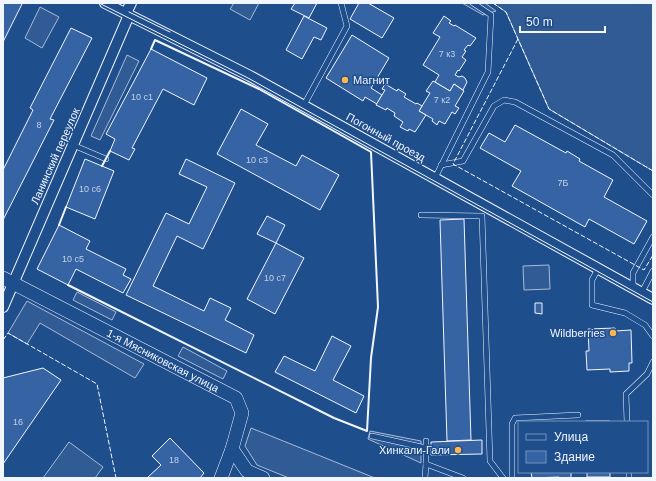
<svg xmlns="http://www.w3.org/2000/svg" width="656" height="481" font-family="Helvetica,sans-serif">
<rect width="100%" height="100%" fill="#1f4e8c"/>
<!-- built -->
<g fill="#305b95" stroke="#a8bbd7">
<path d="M234,3H259L250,20L230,9Z"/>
<path d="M462,3H485L496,11L483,15Z"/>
<path d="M493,3H653V171L549,109L506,12Z"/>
<path d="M40,7L59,17L42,48L25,38Z"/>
<path d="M127,55L139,61L100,140L91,136Z"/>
<path d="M549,265L550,289L524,290L523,266Z"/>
<path d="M77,292L116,312L112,320L73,300Z"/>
<path d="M27,301L144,364L135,378L40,323L27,344L8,333Z"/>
<path d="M183,347L227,371L223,379L178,356Z"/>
<path d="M251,428L375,478H289L257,465L245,446Z"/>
<path d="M370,431L421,441V463L368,439Z"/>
<path d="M69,442L103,467L95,478H43Z"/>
</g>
<!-- building -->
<g fill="#3563a3" stroke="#f2f6ff">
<path d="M3,3H20L22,4L3,42Z"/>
<path d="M295,3H317L309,18L291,9Z"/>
<path d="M359,3H368L394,18L382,38L350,19Z"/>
<path d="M304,16L327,28L321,40L314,37L302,59L286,50Z"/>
<path d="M444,16L451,21L449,23L454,26L455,25L476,38L470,46L468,45L464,50L466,51L462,57L466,60L459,71L458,70L455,75L459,77L462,76L465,78L467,82L463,90L454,84L450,91L435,82L439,75L423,65L440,37L433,33Z"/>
<path d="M71,28L92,38L50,119L54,120L3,220V170L33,110L30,108Z"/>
<path d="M352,35L389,58L371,88L382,95L377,104L365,97L363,101L326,78Z"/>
<path d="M151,49L207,78L194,105L163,89L132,148L135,149L129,160L110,151L115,139L106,134Z"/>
<path d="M433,81L450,91L454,84L464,91L455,106L459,108L455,114L452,112L445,124L439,121L437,125L432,121L433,119L419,111L430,93L426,91Z"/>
<path d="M385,84L397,91L398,89L406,94L404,97L416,104L417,103L422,106L419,111L426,115L415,132L409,129L408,131L400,127L403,122L394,116L395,113L387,108L386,110L376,105L385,90L382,89Z"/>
<path d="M241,109L268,124L256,145L296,166L302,155L339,175L320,210L217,154Z"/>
<path d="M515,125L566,153L567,151L580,159L579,161L613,180L604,197L647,221L634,244L589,219L585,227L512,186L521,171L480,148L489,133L505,142Z"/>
<path d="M85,159L114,171L95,219L66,207Z"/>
<path d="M186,159L235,183L203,249L177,236L153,286L204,311L210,298L231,308L225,320L254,335L246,353L126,295L166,213L189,224L207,187L179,174Z"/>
<path d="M267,216L285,225L276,243L257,234Z"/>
<path d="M464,219L471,440L447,441L440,220Z"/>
<path d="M59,225L90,241L86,249L126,269L123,275L131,279L123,293L76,269L68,285L37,269Z"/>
<path d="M276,243L304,258L275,314L247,299Z"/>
<path d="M535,303H542V314L535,313Z"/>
<path d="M615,328V331L631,330L632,363H629V371L610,372V369L587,370L586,351H589L588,329Z"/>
<path d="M332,336L351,346L333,380L364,396L356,413L275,372L284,356L315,371Z"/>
<path d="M43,368L61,380L3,464V378Z"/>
<rect x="586" y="421" width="23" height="1"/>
<path d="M170,438L204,473L200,478H147L161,465L152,456Z"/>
<path d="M482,440V454L431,455V442Z"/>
<path d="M531,472H571V478H559V477L532,478Z"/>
<rect x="587" y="472" width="23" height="5"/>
</g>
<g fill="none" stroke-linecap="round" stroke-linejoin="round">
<!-- service casing -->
<g stroke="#f2f6ff" stroke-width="6">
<g id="service">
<path d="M304,105L347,26L341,3"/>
<path d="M73,145L106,159"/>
<path d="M441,165L463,161L494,106L504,100L515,102L613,155L653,195"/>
<path d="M435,178L488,72L491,15L473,3"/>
<path d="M421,215L482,216L490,461L503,478"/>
<path d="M598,269L592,280V305L625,313L645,325L653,336"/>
<path d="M633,287V273L653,237"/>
<path d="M642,292L653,271"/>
<path d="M627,422L626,394L647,374L653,362"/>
<path d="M372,436L426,448"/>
<path d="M426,464L463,478"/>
<path d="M629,472V478"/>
<path d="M425,478L426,464V441"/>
<path d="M512,478V424L515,418L578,415"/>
</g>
</g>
<!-- minor casing -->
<g stroke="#f2f6ff" stroke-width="12">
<g id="minor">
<path d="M105,3L250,76L653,299"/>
<path d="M126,13L131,3"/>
<path d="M3,307L129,15"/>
</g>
</g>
<!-- tertiary casing -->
<g stroke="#f2f6ff" stroke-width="14">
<g id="tertiary">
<path id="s1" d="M3,278L236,398L242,413L232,449L247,471L263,478"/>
<path d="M221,478L232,449"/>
</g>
</g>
<!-- service -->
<use href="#service" stroke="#1f4e8c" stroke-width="5"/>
<!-- minor -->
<use href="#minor" stroke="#1f4e8c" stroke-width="10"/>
<!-- tertiary -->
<use href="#tertiary" stroke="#1f4e8c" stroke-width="13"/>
<!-- tram -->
<g stroke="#f2f6ff" stroke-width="1">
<path d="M99,3L248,78L653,302"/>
<path d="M129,12L170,32"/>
</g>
<!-- fence -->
<g stroke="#f2f6ff" stroke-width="1" stroke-dasharray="5 2" stroke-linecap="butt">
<path d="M493,3L506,12L549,109L653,171"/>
<path d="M518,39L453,164L644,270L653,255"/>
<path d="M3,340L8,333L97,384L116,478"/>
</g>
<!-- wall -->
<g stroke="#f2f6ff" stroke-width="2">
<path d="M102,166L110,151"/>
<path d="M59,225L66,207"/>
<path d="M68,285L334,418L367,431L371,358L378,307L371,152L259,89L155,40L151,49"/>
</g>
</g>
<!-- markers -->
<g fill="#ffb74d" stroke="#1f4e8c" stroke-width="1.5">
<circle cx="345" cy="80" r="4"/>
<circle cx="613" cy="333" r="4"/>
<circle cx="458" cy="450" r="4"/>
</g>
<g text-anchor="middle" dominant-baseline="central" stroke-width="3" stroke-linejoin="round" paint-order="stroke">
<!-- number labels -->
<g font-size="9" fill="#c3d1e8">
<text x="447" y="54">7 к3</text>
<text x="142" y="97">10 с1</text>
<text x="442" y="100">7 к2</text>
<text x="39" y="125">8</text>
<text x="257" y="160">10 с3</text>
<text x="563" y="183">7Б</text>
<text x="90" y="189">10 с6</text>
<text x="73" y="259">10 с5</text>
<text x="275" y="278">10 c7</text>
<text x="18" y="422">16</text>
<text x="174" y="460">18</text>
</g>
<!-- poi labels -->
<g font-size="11" fill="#f2f6ff" stroke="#1f4e8c" text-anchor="end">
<text x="353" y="80" text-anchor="start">Магнит</text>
<text x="605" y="333">Wildberries</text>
<text x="450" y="450">Хинкали-Гали</text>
</g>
<!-- street labels -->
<g font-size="11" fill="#f2f6ff" stroke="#1f4e8c">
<text transform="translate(386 137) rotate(29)">Погонный проезд</text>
<text transform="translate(55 156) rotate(-66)">Ланинский переулок</text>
<text stroke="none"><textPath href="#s1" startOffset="180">1-я Мясниковская улица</textPath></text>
</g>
</g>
<!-- border -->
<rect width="656" height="481" fill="none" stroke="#f2f6ff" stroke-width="8"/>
<!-- legend -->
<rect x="518" y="421" width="130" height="52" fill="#1f4e8c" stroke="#7391ba"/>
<rect x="526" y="434" width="20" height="6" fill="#1f4e8c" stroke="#7391ba"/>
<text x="554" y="441" font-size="12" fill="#f2f6ff">Улица</text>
<rect x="526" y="451" width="20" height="12" fill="#3563a3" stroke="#7391ba"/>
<text x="554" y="461" font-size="12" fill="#f2f6ff">Здание</text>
<!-- scale -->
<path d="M520 26v6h85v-6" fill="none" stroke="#f2f6ff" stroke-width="2"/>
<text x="526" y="26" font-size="12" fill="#f2f6ff" stroke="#1f4e8c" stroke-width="3" paint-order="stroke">50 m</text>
</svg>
